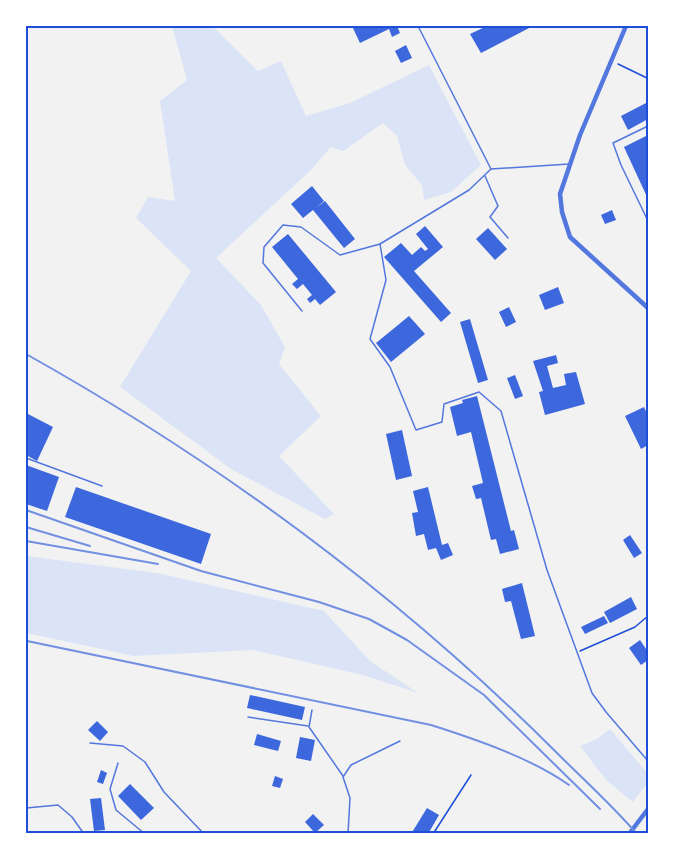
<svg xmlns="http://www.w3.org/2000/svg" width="674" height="859" font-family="Raleway,sans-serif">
<rect width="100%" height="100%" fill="#f2f2f2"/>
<!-- green -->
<g fill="#dbe4f7">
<path d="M172,26H212L258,71L281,61L306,116L350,103L429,65L481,165L451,192L424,200L422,185L405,165L397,136L383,123L343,151L331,147L311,170L216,258L261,305L285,347L279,364L321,416L279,456L334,514L325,519L231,469L120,387L191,271L136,218L148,197L175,201L160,101L187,80Z"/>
<path d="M26,556L157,573L324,611L370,661L418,693L363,675L253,650L134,656L26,633Z"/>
<path d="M610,729L648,774V782L633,802L607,781L580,746L597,739Z"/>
</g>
<!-- building -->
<g fill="#3d67dc">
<path d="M352,26H397L400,33L392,37L389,29L360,43Z"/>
<path d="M487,26H533L481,53L470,34Z"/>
<path d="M406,45L412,58L401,63L395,51Z"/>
<path d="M648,102V119L628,130L621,116Z"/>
<path d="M648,135V199L624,147Z"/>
<path d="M312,186L324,201L316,208L325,201L355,239L344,248L313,210L303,218L291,204Z"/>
<path d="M612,210L616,220L605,224L601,215Z"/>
<path d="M425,226L443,247L414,271L451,313L441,322L384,257L401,243L412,255L421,247L425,251L428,249L416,234Z"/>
<path d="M488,228L507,249L495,260L476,239Z"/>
<path d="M288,234L336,292L320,305L315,299L310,303L307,299L312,295L303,284L297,289L292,284L298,279L272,247Z"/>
<path d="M558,287L564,303L545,310L539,295Z"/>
<path d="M509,307L516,322L506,327L499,312Z"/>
<path d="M409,316L425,334L391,362L376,343Z"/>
<path d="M470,319L488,380L478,383L460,322Z"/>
<path d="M556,355L558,363L547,366L553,388L566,385L564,374L576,372L585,404L545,415L539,392L543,391L533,361Z"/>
<path d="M515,375L523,396L515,399L507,378Z"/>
<path d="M477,396L511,531L514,530L519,549L500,554L496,539L491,540L481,498L476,499L472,486L483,483L471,432L457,436L450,407L463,403L462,400Z"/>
<path d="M644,407L648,416V445L641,449L625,416Z"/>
<path d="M26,413L53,427L37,461L26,455Z"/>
<path d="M402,430L412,476L396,480L386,434Z"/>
<path d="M26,465L59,477L47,511L26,504Z"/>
<path d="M76,487L211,534L201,564L65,517Z"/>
<path d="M428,487L442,545L448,543L453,555L441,560L436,548L428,550L424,534L416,536L412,513L418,512L413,491Z"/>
<path d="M630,535L642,553L634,558L623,540Z"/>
<path d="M522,583L535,636L521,639L511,601L505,602L502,589Z"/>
<path d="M631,597L637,609L610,623L604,612Z"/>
<path d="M604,616L608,623L585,634L581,627Z"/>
<path d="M640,640L648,652V660L641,665L629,648Z"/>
<path d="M250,695L305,707L302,720L247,708Z"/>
<path d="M97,721L108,732L100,741L88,730Z"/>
<path d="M257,734L281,741L278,751L254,745Z"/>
<path d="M300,737L315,740L311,761L296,758Z"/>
<path d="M101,770L107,773L103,784L97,782Z"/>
<path d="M275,776L283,779L280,788L272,786Z"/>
<path d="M130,784L154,808L141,820L118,796Z"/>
<path d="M101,798L105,830L94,831L90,799Z"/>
<path d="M427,808L439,815L428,834H411Z"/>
<path d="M313,814L324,825L315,833L305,822Z"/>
</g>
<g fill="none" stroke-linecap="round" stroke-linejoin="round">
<!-- path -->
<g stroke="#1d4ed8" stroke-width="1.5">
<path d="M618,64L647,78"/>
<path d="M580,651L635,627L648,616"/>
<path d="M433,834L471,775"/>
</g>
<!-- service -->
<g stroke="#5277de" stroke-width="1.5">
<path d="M418,26L491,169L569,164"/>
<path d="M648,126L613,143L621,165L648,221"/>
<path d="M491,169L469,190L380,244L386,280L370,339L390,367L416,430L442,422L444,404L479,392L501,411L547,570L592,693L606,712L648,761"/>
<path d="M485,176L498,206L490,217L508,238"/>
<path d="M302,311L263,263L264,247L283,225L301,227L340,255L380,244"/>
<path d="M26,458L102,486"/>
<path d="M312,710L309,727L343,776"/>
<path d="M248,717L308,726"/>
<path d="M90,743L123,746L145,762L164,792L204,834"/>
<path d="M118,763L110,789L116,810L145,834"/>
<path d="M26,808L58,805L72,817L84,834"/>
<path d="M348,834L350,798L343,777L351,765L400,741"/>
</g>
<!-- tertiary -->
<g stroke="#5277de" stroke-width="4.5">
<path d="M626,26L580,135L560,194L562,212L570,237L648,308"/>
<path d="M629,834L648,809"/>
</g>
<!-- rail -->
<g stroke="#7290e2" stroke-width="2">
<path d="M26,354C219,462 400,596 557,753C584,780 612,805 637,834"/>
<path d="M26,510L201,571L319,602L369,619L407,640L484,695L600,809"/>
<path d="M26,527L90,546"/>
<path d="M26,541L158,564"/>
<path d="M27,641L431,725C475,739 531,758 569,785"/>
</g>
</g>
<!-- border -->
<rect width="674" height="859" fill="none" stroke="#ffffff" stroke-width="54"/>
<rect x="27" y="27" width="620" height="805" fill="none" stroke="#1d4ed8" stroke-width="2"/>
</svg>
